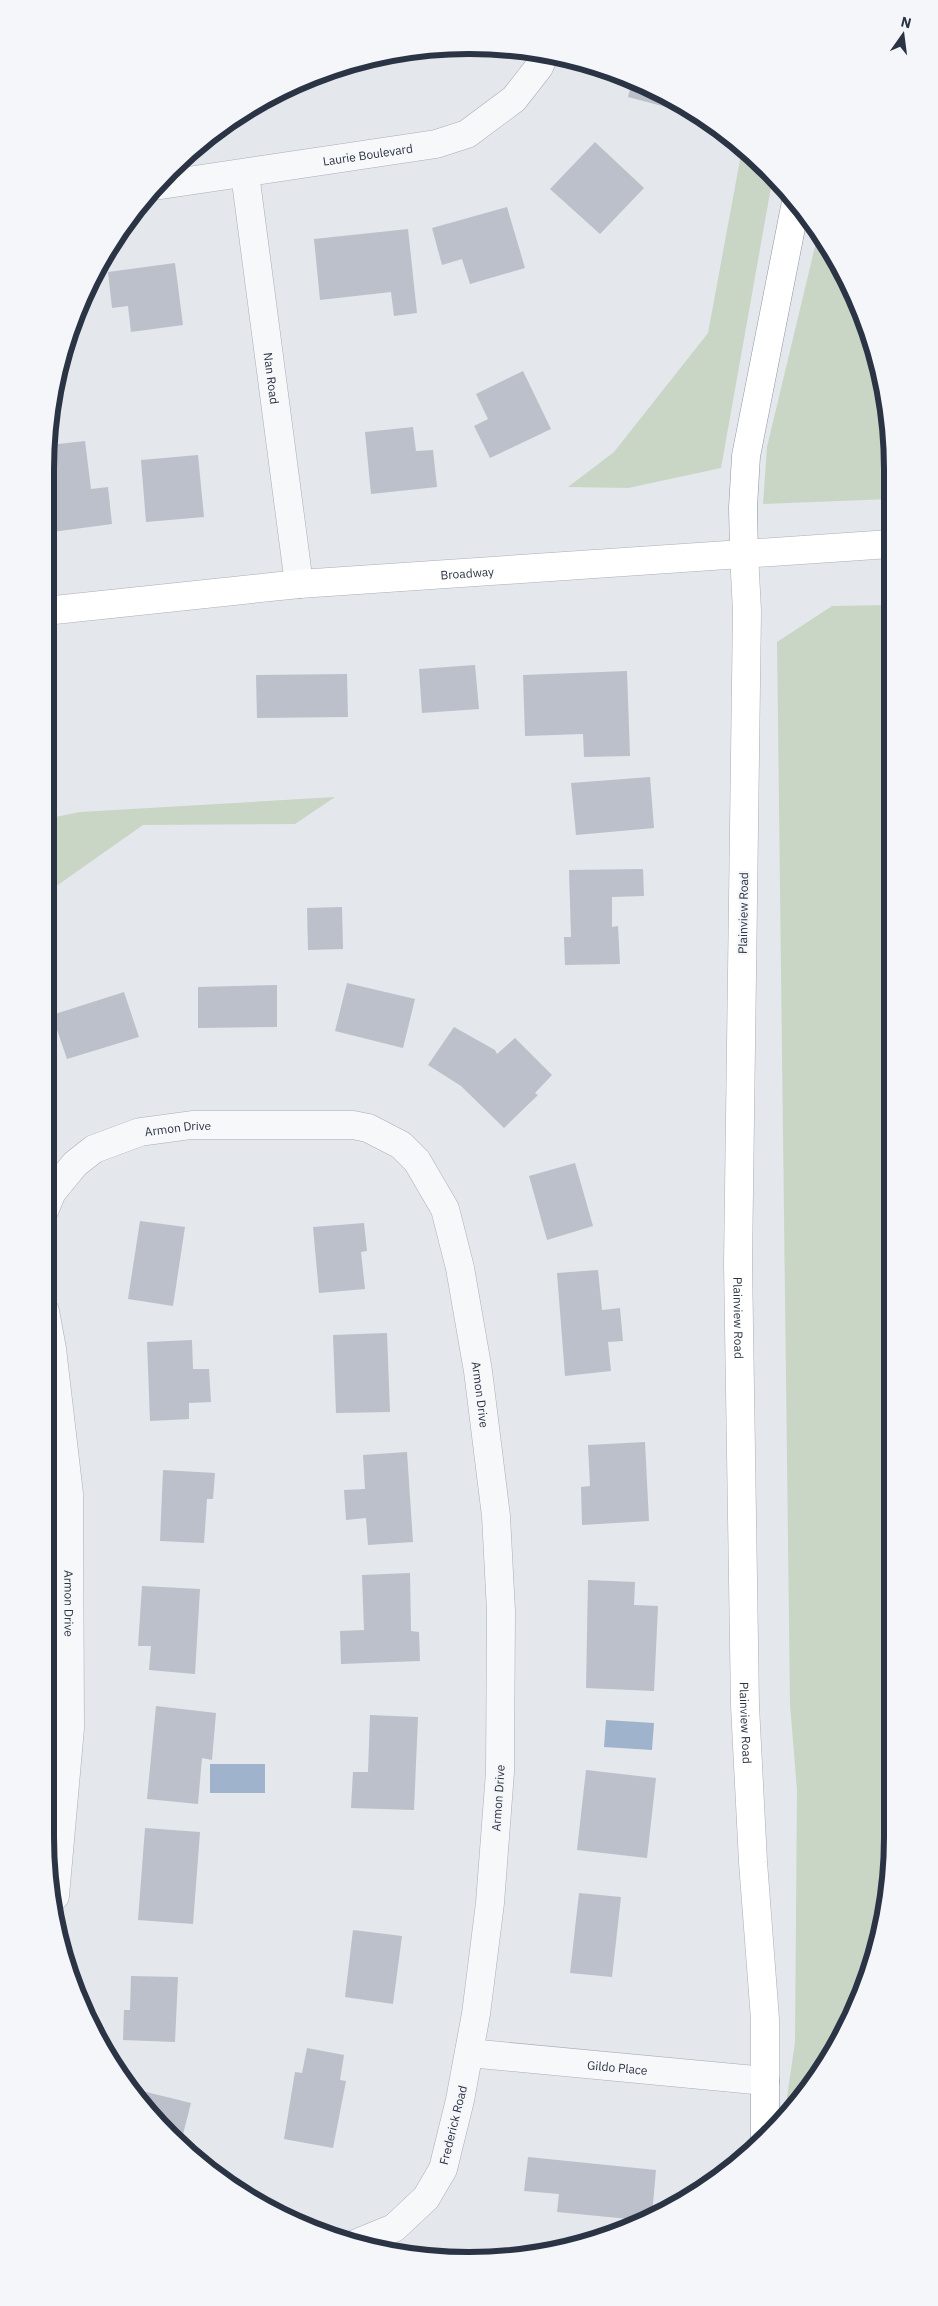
<svg xmlns="http://www.w3.org/2000/svg" width="938" height="2306" font-family="'IBM Plex Sans',sans-serif">
<rect width="100%" height="100%" fill="#e4e7ec"/>
<!-- green -->
<g fill="#c9d6c5">
<path d="M742,149L773,176L721,468L628,488L568,487L614,452L708,333Z"/>
<path d="M818,234L849,282L889,413L890,499L763,504L767,447Z"/>
<path d="M890,605L893,1837L871,1973L805,2095L784,2118L795,2042L797,1790L790,1705L777,642L832,606Z"/>
<path d="M335,797L295,824L143,825L45,894V819L80,812Z"/>
</g>
<!-- water -->
<g fill="#9fb4cc">
<path d="M606,1720L654,1723L652,1750L604,1747Z"/>
<rect x="210" y="1764" width="55" height="29"/>
</g>
<!-- building -->
<g fill="#bbc0ca">
<path d="M415,50L391,63L387,55L405,52Z"/>
<path d="M337,68V75L313,78L312,77Z"/>
<path d="M632,81L668,99L666,107L628,97Z"/>
<path d="M595,142L644,188L600,234L550,189Z"/>
<path d="M507,207L525,268L470,284L462,259L442,265L432,228Z"/>
<path d="M408,229L417,313L394,316L391,292L320,300L314,239Z"/>
<path d="M175,263L183,325L131,332L128,306L112,308L108,272Z"/>
<path d="M523,371L551,429L490,458L474,426L488,419L476,394Z"/>
<path d="M413,427L416,451L433,450L437,487L371,494L365,432Z"/>
<path d="M85,441L91,489L108,487L112,524L45,533V469L49,445Z"/>
<path d="M198,455L204,517L146,522L141,460Z"/>
<path d="M475,665L479,709L422,713L419,669Z"/>
<path d="M627,671L630,756L584,757L583,734L525,736L523,675Z"/>
<path d="M347,674L348,717L257,718L256,675Z"/>
<path d="M650,777L654,828L576,835L571,783Z"/>
<path d="M643,869L644,896L612,897V927L618,926L620,964L565,965L564,937H571L569,870Z"/>
<path d="M342,907L343,949L308,950L307,908Z"/>
<path d="M347,983L415,999L403,1048L335,1031Z"/>
<path d="M277,985V1027L198,1028V987Z"/>
<path d="M124,992L139,1037L67,1059L52,1015Z"/>
<path d="M454,1027L495,1050L497,1054L515,1038L552,1075L535,1093L538,1095L504,1128L461,1086L428,1065Z"/>
<path d="M575,1163L593,1226L547,1240L529,1176Z"/>
<path d="M140,1221L185,1227L173,1306L128,1299Z"/>
<path d="M364,1223L367,1251L361,1252L365,1289L319,1293L313,1227Z"/>
<path d="M598,1270L602,1310L620,1308L623,1341L608,1342L611,1371L565,1376L557,1273Z"/>
<path d="M387,1333L390,1412L336,1413L333,1335Z"/>
<path d="M192,1340L193,1369H209L211,1402L189,1403V1419L150,1421L147,1342Z"/>
<path d="M645,1442L649,1521L582,1525L581,1487L590,1486L588,1445Z"/>
<path d="M407,1452L413,1542L368,1545L366,1518L346,1520L344,1490L365,1489L363,1455Z"/>
<path d="M163,1470L215,1473L213,1499H207L204,1543L160,1541Z"/>
<path d="M410,1573L411,1631L419,1632L420,1661L341,1664L340,1631L364,1630L362,1575Z"/>
<path d="M588,1580L635,1582L634,1605L658,1606L654,1691L586,1688Z"/>
<path d="M142,1586L200,1589L195,1674L149,1670L151,1646H138Z"/>
<path d="M156,1706L216,1713L212,1760L202,1758L198,1804L147,1799Z"/>
<path d="M370,1715L418,1717L414,1810L351,1808L353,1772H368Z"/>
<path d="M586,1770L656,1778L647,1858L577,1850Z"/>
<path d="M145,1828L200,1832L193,1924L138,1920Z"/>
<path d="M579,1893L621,1897L612,1977L570,1973Z"/>
<path d="M353,1930L402,1936L393,2004L345,1997Z"/>
<path d="M131,1976L178,1977L175,2042L123,2040L124,2010H130Z"/>
<path d="M307,2048L344,2055L340,2080L346,2081L333,2148L284,2139L295,2072L302,2073Z"/>
<path d="M130,2088L191,2103L181,2142L150,2116Z"/>
<path d="M528,2157L656,2170L652,2215L639,2220L557,2212L559,2194L524,2191Z"/>
</g>
<g fill="none" stroke-linecap="round" stroke-linejoin="round">
<!-- street casing -->
<g stroke="#a9aeb7" stroke-width="29">
<g id="street">
<path id="s1" d="M245,174L299,584"/>
<path id="s2" d="M154,186L436,144L467,134L514,99L539,67L545,54"/>
<path id="s3" d="M45,1209L52,1192L75,1164L94,1149L140,1132L192,1125H353L368,1128L401,1145L417,1161L445,1209L460,1268L478,1371L496,1516L501,1611L500,1772L490,1903L476,2014L460,2100L443,2169L426,2198L394,2228L355,2244"/>
<path id="s4" d="M45,1311L52,1349L69,1494L70,1728L55,1896"/>
<path id="s5" d="M469,2053L765,2081"/>
</g>
</g>
<!-- secondary casing -->
<g stroke="#a9aeb7" stroke-width="29">
<g id="secondary">
<path id="s6" d="M744,554L747,611L738,1263L745,1706L753,1862L765,2019V2081"/>
<path id="s7" d="M45,611L299,584L890,544"/>
</g>
</g>
<!-- highway casing -->
<g stroke="#8b94a3" stroke-width="29">
<g id="highway">
<path d="M744,554L743,507L746,456L796,202"/>
<path d="M765,2081V2138"/>
</g>
</g>
<!-- street -->
<use href="#street" stroke="#f7f8fa" stroke-width="28"/>
<!-- secondary -->
<use href="#secondary" stroke="#fff" stroke-width="28"/>
<!-- highway -->
<use href="#highway" stroke="#fff" stroke-width="28"/>
</g>
<g text-anchor="middle" dominant-baseline="central" stroke-width="4.5" stroke-linejoin="round" paint-order="stroke">
<!-- street labels -->
<g font-size="12" fill="#2b3445" stroke="#f4f6f9">
<text stroke="none"><textPath href="#s2" startOffset="216">Laurie Boulevard</textPath></text>
<text stroke="none"><textPath href="#s1" startOffset="206">Nan Road</textPath></text>
<text stroke="none"><textPath href="#s7" startOffset="424">Broadway</textPath></text>
<text transform="translate(743 913) rotate(-89)">Plainview Road</text>
<text stroke="none"><textPath href="#s3" startOffset="166">Armon Drive</textPath></text>
<text stroke="none"><textPath href="#s6" startOffset="764">Plainview Road</textPath></text>
<text stroke="none"><textPath href="#s3" startOffset="661">Armon Drive</textPath></text>
<text stroke="none"><textPath href="#s4" startOffset="294">Armon Drive</textPath></text>
<text stroke="none"><textPath href="#s6" startOffset="1169">Plainview Road</textPath></text>
<text transform="translate(498 1798) rotate(-86)">Armon Drive</text>
<text stroke="none"><textPath href="#s5" startOffset="149">Gildo Place</textPath></text>
<text transform="translate(453 2125) rotate(-76)">Frederick Road</text>
</g>
</g>
<!-- crop -->
<path d="M0 0H938V2306H0ZM469 54H469A415 415 0 0 1 884 469V1837A415 415 0 0 1 469 2252H469A415 415 0 0 1 54 1837V469A415 415 0 0 1 469 54Z" fill="#f4f6f9" fill-rule="evenodd"/>
<path fill="none" stroke="#2b3445" stroke-width="6" d="M469 54H469A415 415 0 0 1 884 469V1837A415 415 0 0 1 469 2252H469A415 415 0 0 1 54 1837V469A415 415 0 0 1 469 54Z"/>
<!-- north arrow -->
<g transform="translate(903 35) rotate(14)" stroke="#f4f6f9" stroke-width="4" paint-order="stroke">
<path d="M0-4L9 19L0 12L-9 19Z" fill="#2b3445"/>
<text y="-8" font-size="14" font-weight="bold" text-anchor="middle" fill="#2b3445">N</text>
</g>
</svg>
